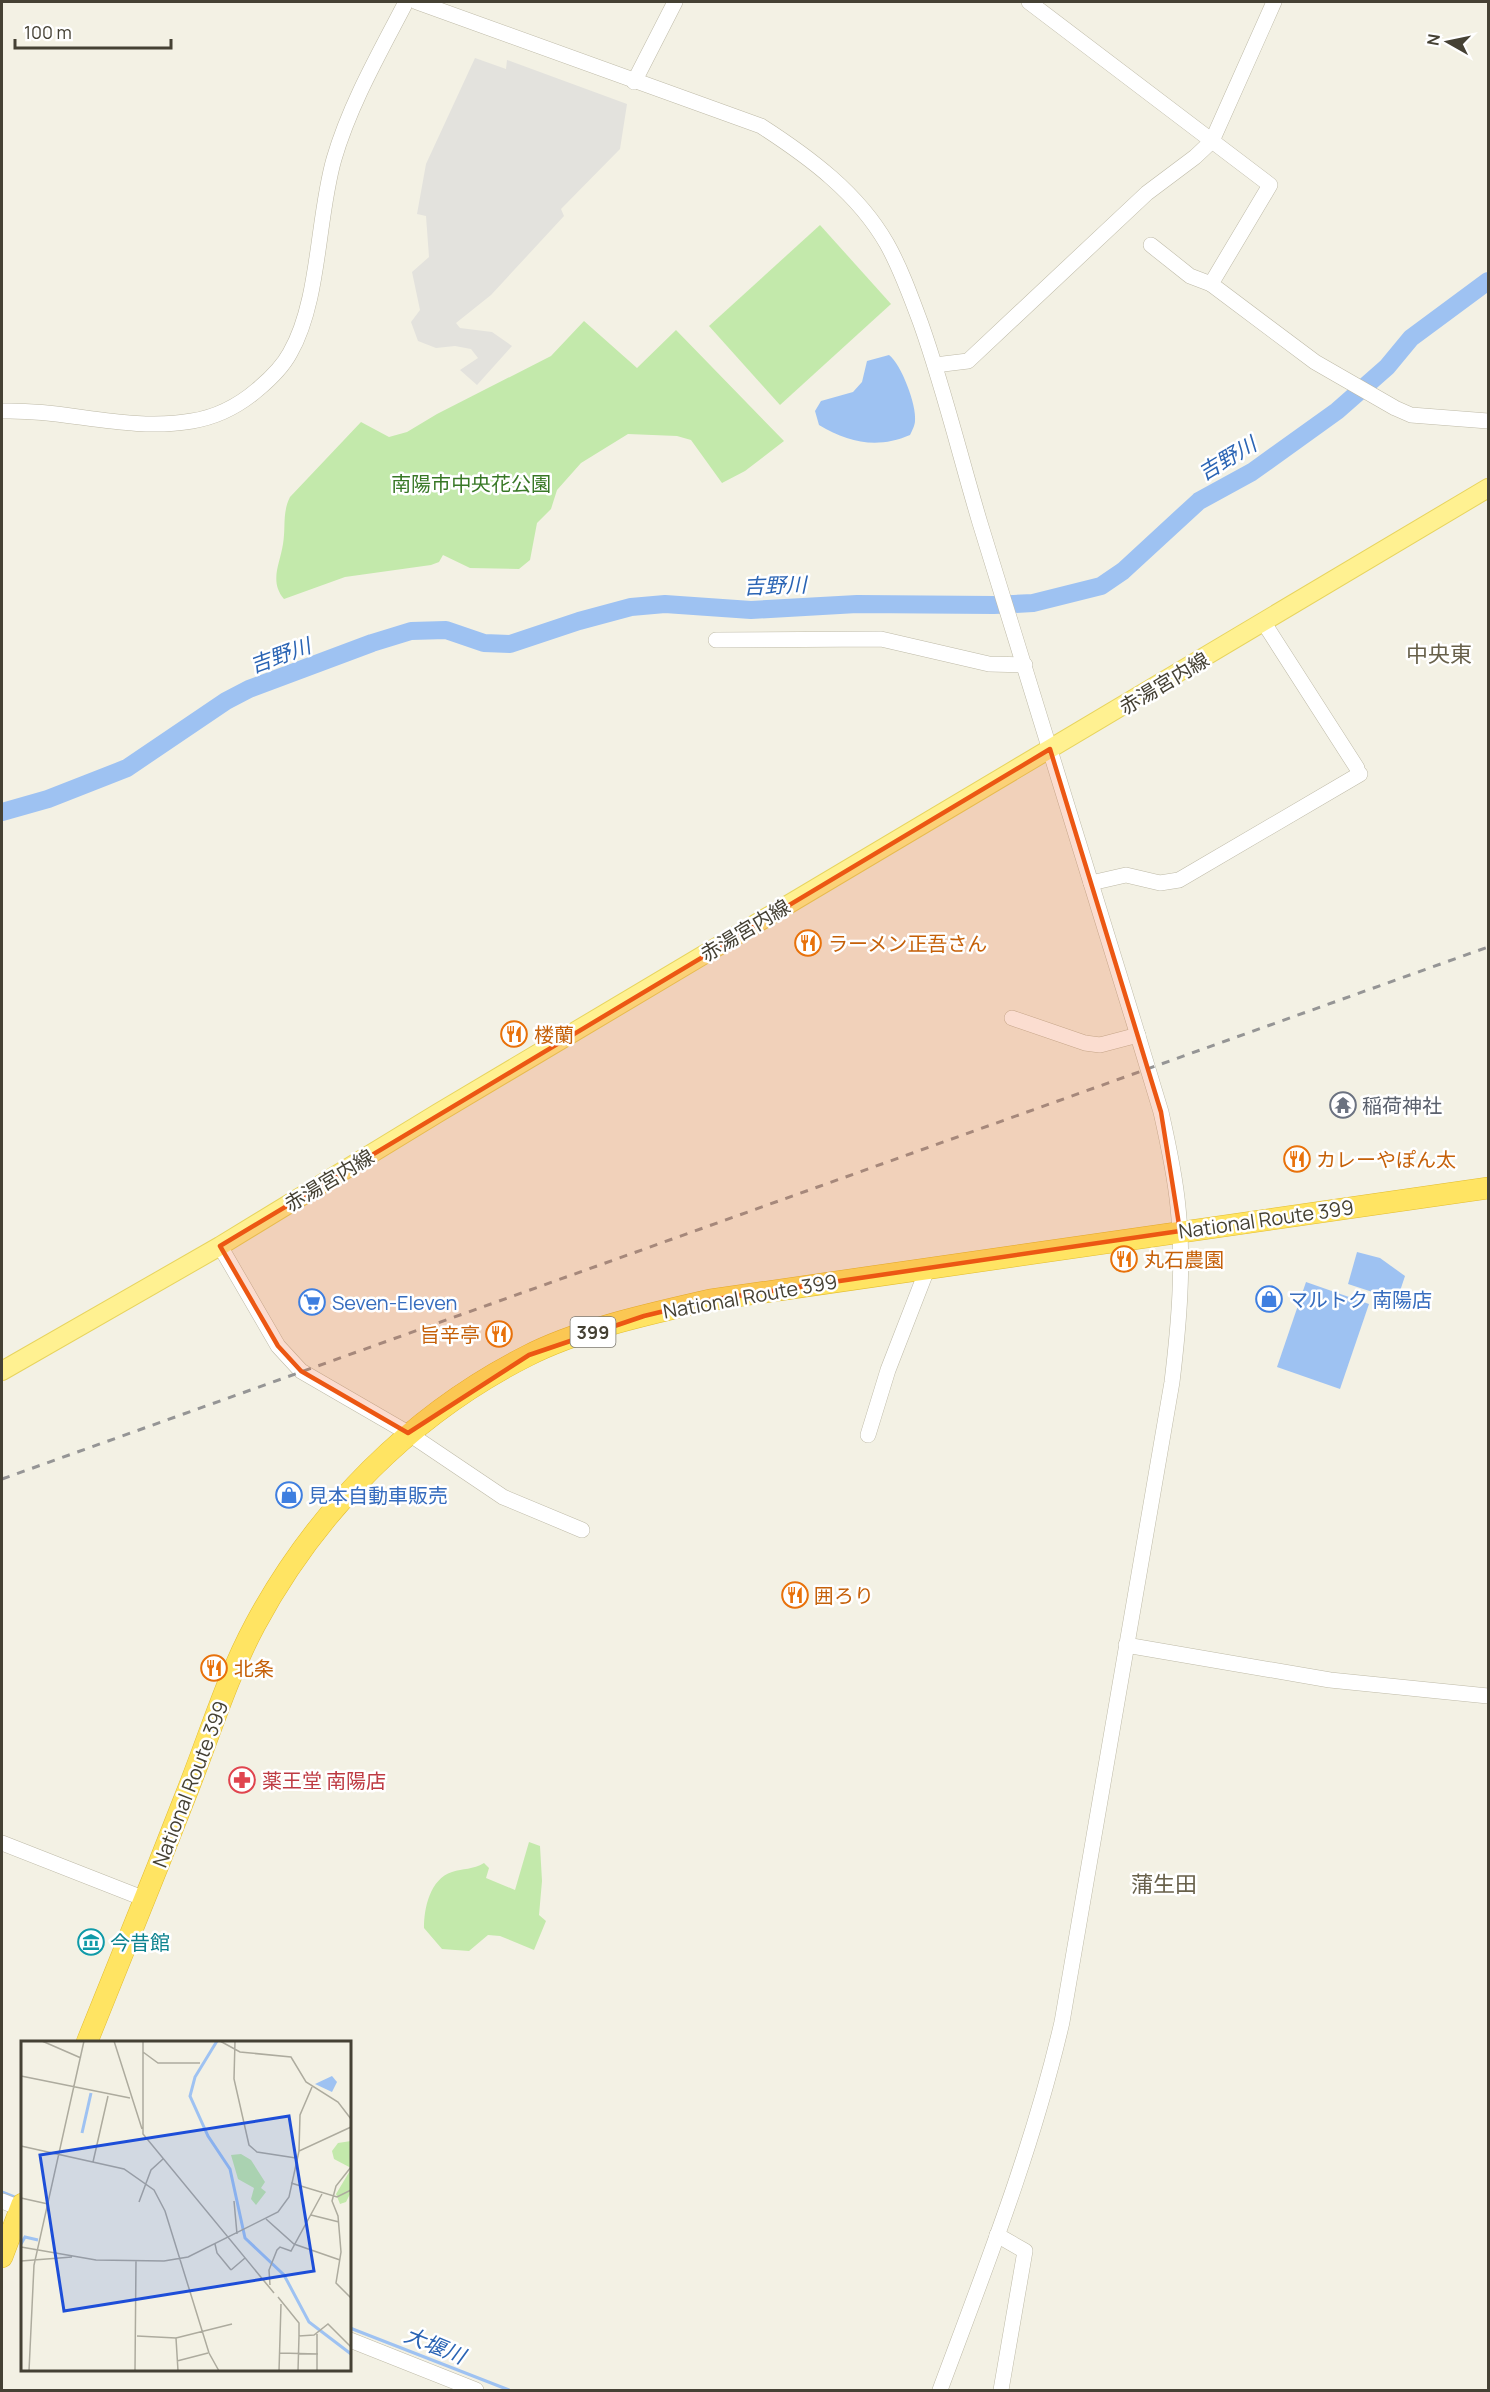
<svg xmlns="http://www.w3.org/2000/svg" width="1490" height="2392" font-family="Manrope,'Noto Sans JP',sans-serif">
<rect width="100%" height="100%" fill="#f3f1e4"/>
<!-- green -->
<g fill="#c3e9ab">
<path d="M820,225L891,304L780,405L709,326Z"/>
<path d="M584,321L637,368L676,330L784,441L745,471L722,483L691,440L677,436L628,434L581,463L557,490L551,509L537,523L530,560L519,569L470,568L443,555L439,562L431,565L345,577L284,599C269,581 280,564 283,544C286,527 282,513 290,497L361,422L389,437L407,432L437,414L551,356Z"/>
<path d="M529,1842L540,1846L542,1881L539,1915L546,1921L534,1950L500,1936L488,1935L469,1951L442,1949L424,1928C424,1908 430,1879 452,1872C463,1868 473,1870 484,1863L489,1868L486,1878L515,1890Z"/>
</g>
<!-- parking -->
<path fill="#e3e2dd" d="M475,58L506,69L507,60L627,104L620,149L561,209L564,216L491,295L456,323L460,328L492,332L512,346L477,385L460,370L478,358L471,349L455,346L436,348L418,341L411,322L420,310L412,272L429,257L426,216L417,214L426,164Z"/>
<!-- water -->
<g fill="#9ec2f2">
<path d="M889,355C901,364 917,405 915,421C915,425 912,431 910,435C878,449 849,443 819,425L815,411L821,401L853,392L862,382L867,361Z"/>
<path d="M1357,1252L1380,1258L1405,1276L1397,1300L1348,1284Z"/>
<path d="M1306,1282L1369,1304L1340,1389L1277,1367Z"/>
</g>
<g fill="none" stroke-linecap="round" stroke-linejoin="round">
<!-- stream -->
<g stroke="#9ec2f2" stroke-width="3">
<path d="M2,2192L17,2198"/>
<path d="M350,2328L509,2390"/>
</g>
<!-- river -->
<path stroke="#9ec2f2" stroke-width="18" d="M2,812L48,799L127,768L226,701L249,689L372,643L411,631L446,630L484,643L510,644L579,621L631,607L665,604L751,610L857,604L994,605L1033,603L1101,586L1123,571L1199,501L1252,472L1337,411L1387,367L1411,338L1488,281"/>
<!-- minor casing -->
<g stroke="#bebaa7" stroke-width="16">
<g id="minor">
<path d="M417,2L761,126C809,157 858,193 887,244C901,269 911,297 921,324C944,389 960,456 980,523C1039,719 1102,915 1161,1112C1168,1143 1175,1175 1178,1207C1184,1265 1179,1324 1172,1382L1062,2022C1033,2148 985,2269 940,2390"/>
<path d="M1029,2L1270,185L1211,284L1315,362L1395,408L1411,415L1488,421"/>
<path d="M634,82L675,2"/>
<path d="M1151,245L1190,276L1211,284"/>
<path d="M935,365L968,361L1147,193L1195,157L1212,141L1274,2"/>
<path d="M2,411C65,409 128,432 192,421C217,417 237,407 257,390C269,380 282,368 290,353C320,301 317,218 334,159C350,104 380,52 406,2"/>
<path d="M1264,623L1357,768"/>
<path d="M716,640L881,639L989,664L1025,665"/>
<path d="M1091,883L1126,875L1160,883L1179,880L1360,774"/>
<path d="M1012,1018L1085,1043L1100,1045L1138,1035"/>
<path d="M220,1246L278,1346L301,1371L408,1433L503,1497L582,1530"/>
<path d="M868,1435L888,1370L928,1267"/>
<path d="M1126,1645L1330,1680L1488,1696"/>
<path d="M2,1843L145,1899"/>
<path d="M2,2201L22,2209"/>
<path d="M997,2235L1025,2251L1001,2390"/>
<path d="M350,2340L476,2390"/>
</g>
</g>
<!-- major casing -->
<g stroke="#e7d45e" stroke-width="20">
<path id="major" d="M2,1371L220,1246L438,1113L1488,488"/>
</g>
<!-- highway casing -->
<g stroke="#e2bc2f" stroke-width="22">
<g id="highway">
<path d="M87,2042C120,1961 153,1879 185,1797C208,1740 226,1679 255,1625C316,1511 412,1414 527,1356C579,1329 654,1313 710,1300L1488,1188"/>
<path d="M2,2257L22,2204"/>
</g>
</g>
<!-- minor -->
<use href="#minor" stroke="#fff" stroke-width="15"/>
<!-- major -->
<use href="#major" stroke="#fff191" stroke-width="18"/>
<!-- highway -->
<use href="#highway" stroke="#ffe463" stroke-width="21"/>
<!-- rail -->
<path stroke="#959595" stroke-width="3" stroke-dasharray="8 8" stroke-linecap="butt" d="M2,1479L1488,947"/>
</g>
<!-- marked area -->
<path fill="#ec5713" fill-opacity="0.2" stroke="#ec5713" stroke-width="4.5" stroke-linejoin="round" d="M1050,749L1161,1112L1180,1231L710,1300L644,1316L529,1355L408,1433L301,1371L278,1346L220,1246Z"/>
<!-- icons -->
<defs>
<g id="restaurant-ring" transform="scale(1.35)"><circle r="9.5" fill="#fff" stroke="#e8710a" stroke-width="1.5"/><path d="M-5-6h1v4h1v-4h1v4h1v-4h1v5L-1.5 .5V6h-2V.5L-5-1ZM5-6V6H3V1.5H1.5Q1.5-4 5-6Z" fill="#e8710a"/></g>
<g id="temple-ring" transform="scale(1.35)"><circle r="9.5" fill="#fff" stroke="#6b7280" stroke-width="1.5"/><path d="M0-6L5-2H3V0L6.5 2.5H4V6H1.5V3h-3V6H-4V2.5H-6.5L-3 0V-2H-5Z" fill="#6b7280"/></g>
<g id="shop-ring" transform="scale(1.35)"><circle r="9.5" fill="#fff" stroke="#3f7fe0" stroke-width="1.5"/><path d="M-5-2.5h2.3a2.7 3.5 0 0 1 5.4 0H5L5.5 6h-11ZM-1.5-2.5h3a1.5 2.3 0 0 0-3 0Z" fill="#3f7fe0"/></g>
<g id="supermarket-ring" transform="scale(1.35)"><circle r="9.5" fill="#fff" stroke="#3f7fe0" stroke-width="1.5"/><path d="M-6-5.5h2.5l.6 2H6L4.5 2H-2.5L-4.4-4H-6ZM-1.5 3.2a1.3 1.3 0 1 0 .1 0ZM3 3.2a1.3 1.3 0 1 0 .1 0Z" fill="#3f7fe0"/></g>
<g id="pharmacy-ring" transform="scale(1.35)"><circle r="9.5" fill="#fff" stroke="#e0444e" stroke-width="1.5"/><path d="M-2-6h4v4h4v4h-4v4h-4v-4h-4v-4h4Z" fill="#e0444e"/></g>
<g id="museum-ring" transform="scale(1.35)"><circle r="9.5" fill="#fff" stroke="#0f9aa8" stroke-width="1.5"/><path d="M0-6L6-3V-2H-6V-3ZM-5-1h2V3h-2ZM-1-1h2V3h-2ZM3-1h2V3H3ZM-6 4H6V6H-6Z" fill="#0f9aa8"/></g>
</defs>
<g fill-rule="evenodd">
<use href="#restaurant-ring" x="808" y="943"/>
<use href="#restaurant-ring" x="514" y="1034"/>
<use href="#temple-ring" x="1343" y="1105"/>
<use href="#restaurant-ring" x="1297" y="1159"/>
<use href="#restaurant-ring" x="1124" y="1259"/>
<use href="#shop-ring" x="1269" y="1299"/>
<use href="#supermarket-ring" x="312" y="1302"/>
<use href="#restaurant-ring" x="499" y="1334"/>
<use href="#shop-ring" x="289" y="1495"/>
<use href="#restaurant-ring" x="795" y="1595"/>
<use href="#restaurant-ring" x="214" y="1668"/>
<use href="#pharmacy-ring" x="242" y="1780"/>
<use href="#museum-ring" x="91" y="1942"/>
</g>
<g text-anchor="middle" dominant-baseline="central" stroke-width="5" stroke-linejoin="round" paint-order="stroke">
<!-- shield labels -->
<rect fill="#fff" stroke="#7d7a71" stroke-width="1.5" x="570.5" y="1317" width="45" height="30" rx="4.5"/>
<g font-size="18" font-weight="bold" fill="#454134">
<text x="593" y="1332">399</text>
</g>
<!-- park labels -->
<g font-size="20" fill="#387826" stroke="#fff">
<text x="471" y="483">南陽市中央花公園</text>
</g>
<!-- street labels -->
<g font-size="20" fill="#454134" stroke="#fff">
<text transform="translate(1164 683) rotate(-31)">赤湯宮内線</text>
<text transform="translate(745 930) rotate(-31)">赤湯宮内線</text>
<text transform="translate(329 1180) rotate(-31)">赤湯宮内線</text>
<text transform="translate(1266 1219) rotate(-8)">National Route 399</text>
<text transform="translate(750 1296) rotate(-10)">National Route 399</text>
<text transform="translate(190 1784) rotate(-69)">National Route 399</text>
</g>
<!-- food labels -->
<g font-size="20" fill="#c56008" stroke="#fff" text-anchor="start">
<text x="828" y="943">ラーメン正吾さん</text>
<text x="534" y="1034">楼蘭</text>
<text x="1316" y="1159">カレーやぽん太</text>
<text x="1144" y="1259">丸石農園</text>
<text x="480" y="1334" text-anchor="end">旨辛亭</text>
<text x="814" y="1595">囲ろり</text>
<text x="234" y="1668">北条</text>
</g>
<!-- worship labels -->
<g font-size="20" fill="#5b616d" stroke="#fff" text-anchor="start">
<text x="1362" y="1105">稲荷神社</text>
</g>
<!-- shop labels -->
<g font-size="20" fill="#366cbe" stroke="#fff" text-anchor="start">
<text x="1288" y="1299">マルトク 南陽店</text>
<text x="332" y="1302">Seven-Eleven</text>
<text x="308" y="1495">見本自動車販売</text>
</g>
<!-- health labels -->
<g font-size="20" fill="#be3a42" stroke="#fff" text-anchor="start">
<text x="262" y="1780">薬王堂 南陽店</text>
</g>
<!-- culture labels -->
<g font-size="20" fill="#0d838f" stroke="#fff" text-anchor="start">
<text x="110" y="1942">今昔館</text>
</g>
<!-- water labels -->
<g font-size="21" font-style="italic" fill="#2a64b4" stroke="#fff">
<text transform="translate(1227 458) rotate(-31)">吉野川</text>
<text transform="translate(775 585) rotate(-2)">吉野川</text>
<text transform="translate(280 655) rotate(-20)">吉野川</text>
<text transform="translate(435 2345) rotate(22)">大堰川</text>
</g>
<!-- quarter labels -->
<g font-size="22" fill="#68614b" stroke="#fff">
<text x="1439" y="654">中央東</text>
<text x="1164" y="1884">蒲生田</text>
</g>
</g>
<!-- overview -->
<g transform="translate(21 2041)">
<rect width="330" height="330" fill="#f3f1e4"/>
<path d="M330,100V127L313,118L311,110L317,102ZM220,113L230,119L244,141L240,147L245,151L235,164L230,158L233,147L217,138L210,114ZM330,128V151L325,161L319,163L315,153Z" fill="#c3e9ab"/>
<path d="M311,35L316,41L311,51L294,43Z" fill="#9ec2f2"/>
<path fill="none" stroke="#9ec2f2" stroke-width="3" d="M196,0L174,36L169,55L187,95L209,128L224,197L263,234L288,281L330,313M61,92L70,52M0,203L4,196L17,199"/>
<path fill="none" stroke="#adab9e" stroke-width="1.5" d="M21,0L60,17M93,0L121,88M122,0V93L253,252M199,0L219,11L270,16L285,41L317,61L330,78M214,0L213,38L228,104L236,111L275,117M122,11L137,22H179M0,35L109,57M0,105L103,128L133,149L144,170L188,312L198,330M278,110L279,74L291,46M72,121L87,55M330,126L315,145L311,160L317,175L320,211L315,242L330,257M270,142L316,156L330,149M0,157L27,163M213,160L216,193M118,161L130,129L142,118M290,174L318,181M245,178L273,203L319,219M194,203L196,212L210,229M0,206L75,219L143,220L167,216L257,171L268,156L278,110L330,86M0,220L51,216M210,229L224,217M249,244L248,229L256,209L259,206L270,210L301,153M257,256L278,282V295L293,294L307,283L330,306M296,293V330M116,295L155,297L211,283M155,297L157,330M259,312L297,313M156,320L187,312M8,330L13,224L63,0M114,330L115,219M258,330L260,263M277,330L278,295"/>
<path fill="#1d4ed8" fill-opacity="0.15" stroke="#1d4ed8" stroke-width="3" d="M268,75L293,230L43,270L19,114Z"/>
<rect width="330" height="330" fill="none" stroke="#454134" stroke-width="3"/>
</g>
<!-- border -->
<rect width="1490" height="2392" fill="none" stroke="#454134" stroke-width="6"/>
<!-- north arrow -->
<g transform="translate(1448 42) rotate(279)" stroke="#ffffff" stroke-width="4.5" paint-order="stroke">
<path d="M0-4.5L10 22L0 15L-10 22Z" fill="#454134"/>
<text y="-9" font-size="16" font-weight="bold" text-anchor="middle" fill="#454134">N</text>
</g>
<!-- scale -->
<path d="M15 39v9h156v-9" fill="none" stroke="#454134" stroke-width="3"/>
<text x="24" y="39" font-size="18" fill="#454134" stroke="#ffffff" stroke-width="4.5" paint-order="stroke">100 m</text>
</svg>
